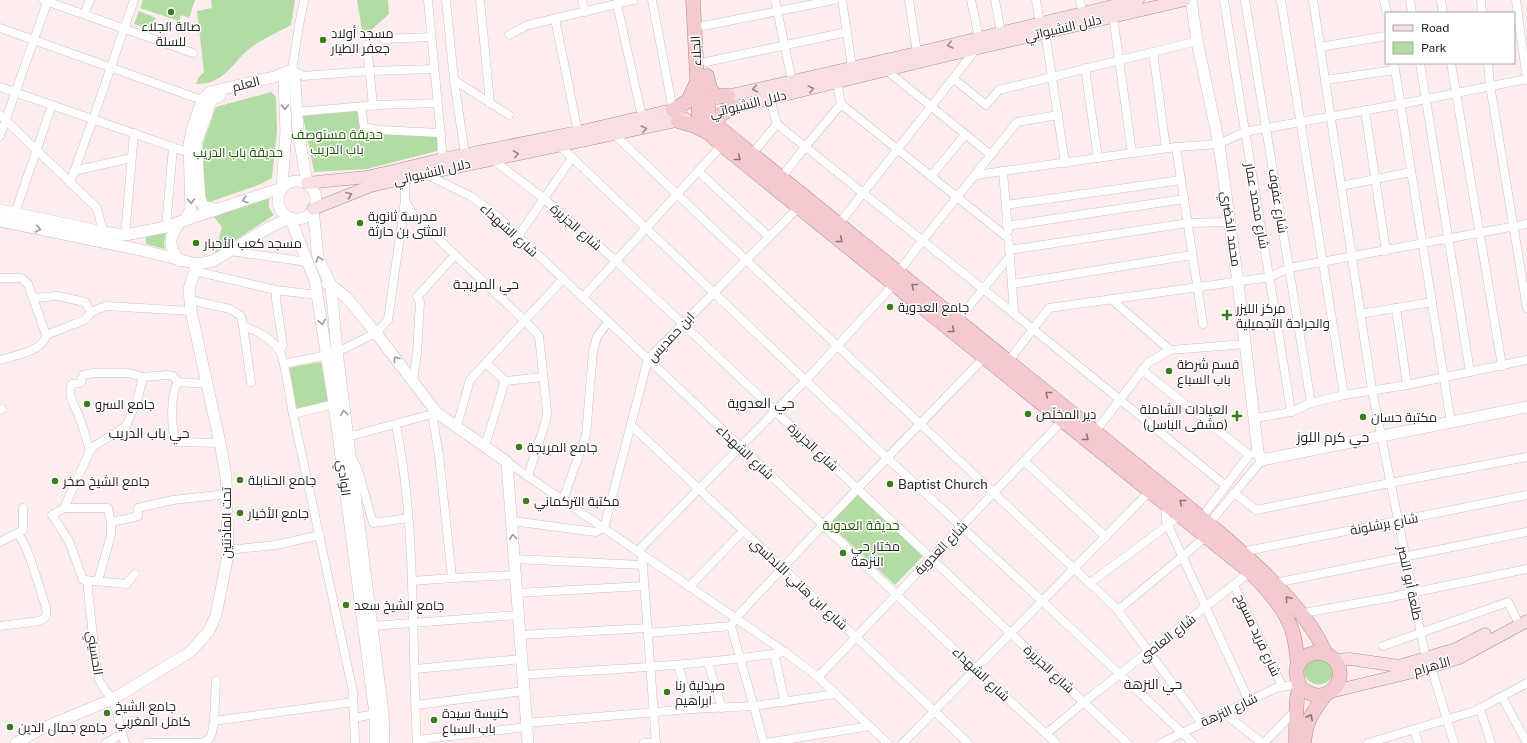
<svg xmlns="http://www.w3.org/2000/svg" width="1527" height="743" font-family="'Public Sans',Cairo,sans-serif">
<rect width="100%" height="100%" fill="#feedef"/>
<!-- green -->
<g fill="#b3dca5">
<path d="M143,0H195L189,18L181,15L179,21L140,8Z"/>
<path d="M211,0H295L291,25C279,32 258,41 248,50C231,65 222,85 196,84L199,77L204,72L197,11L212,8Z"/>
<path d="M357,0H388L389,14L363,37Z"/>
<path d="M139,11L156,18L151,30L134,24Z"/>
<path d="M271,92L276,97L277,131L272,178L261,184L207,203L203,200L202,157L203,143L216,107Z"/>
<path d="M357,111L362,130L437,137V151L367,169L314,172L303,116Z"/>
<path d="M269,198V208L274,215L216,253L215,252L222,227L214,217Z"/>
<path d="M166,232L164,243L165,249L146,244V235Z"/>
<path d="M321,362L328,402L297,409L288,368Z"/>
<path d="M857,492L923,556L895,585L829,524Z"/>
<path d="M1310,658L1332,662L1333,676C1322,693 1299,681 1305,666C1306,663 1309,660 1310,658Z"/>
</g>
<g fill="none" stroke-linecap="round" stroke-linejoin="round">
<!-- street casing -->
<g stroke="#d0c0c1" stroke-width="9">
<g id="street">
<path d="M43,0L193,53"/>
<path d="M304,0L299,25L292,70L303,76L370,71L434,69"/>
<path d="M428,0L443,159"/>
<path d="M446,0L454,80"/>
<path d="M480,0L490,103"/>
<path d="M582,0L585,12"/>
<path d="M652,0L673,110"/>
<path d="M775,0L792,81"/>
<path d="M842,0L852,67"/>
<path d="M909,0L917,53"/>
<path d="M971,0L979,38"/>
<path d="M995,0L1001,32"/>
<path d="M1036,0L1040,23"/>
<path d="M1080,0L1082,12"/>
<path d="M1224,0C1245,138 1270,275 1291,412"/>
<path d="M1245,0L1311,403"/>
<path d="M1281,0L1344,395"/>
<path d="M1313,0L1372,390L1426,659"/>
<path d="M1384,0L1387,13"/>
<path d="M1410,0L1412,13"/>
<path d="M1441,0L1443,13"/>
<path d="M1481,0L1482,13"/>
<path d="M1516,0L1527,80"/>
<path d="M617,4L642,117"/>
<path d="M84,14L90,0"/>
<path d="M1113,16L1132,153"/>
<path d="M555,19L578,132"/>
<path d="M703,26L834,0"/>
<path d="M0,28L202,100"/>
<path d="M1045,32L1065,163"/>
<path d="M509,35L528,25L633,0"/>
<path d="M384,39L431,37"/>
<path d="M367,45L373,106"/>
<path d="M1320,47L1386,36"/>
<path d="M1153,52L1166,148"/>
<path d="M706,62L847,32"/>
<path d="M1394,63L1451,423"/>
<path d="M1420,63L1470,372"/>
<path d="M1451,63L1502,366"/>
<path d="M1488,63L1490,85L1527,308"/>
<path d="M1085,68L1098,158"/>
<path d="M886,70L991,155"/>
<path d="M954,79L986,105L999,90L1197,41"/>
<path d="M1325,80L1395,70"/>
<path d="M837,82L841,104L1008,238"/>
<path d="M0,87L190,153"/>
<path d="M770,99L777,124L1033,329L1225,485"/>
<path d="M361,107L364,127L378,130L441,133"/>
<path d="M1365,110L1386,251"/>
<path d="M297,112L377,105L437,103"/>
<path d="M0,115L97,208L103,232"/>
<path d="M615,135L746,260L1116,608L1202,723"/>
<path d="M0,136L48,0"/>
<path d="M560,146L887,458L1042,601L1193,743"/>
<path d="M1176,147L1203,324"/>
<path d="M465,154L454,80L509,115"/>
<path d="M752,154L777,124"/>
<path d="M492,159L542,197L616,261L1127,743"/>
<path d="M74,171L131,158"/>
<path d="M698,171L769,237"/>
<path d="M1003,171L1008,231"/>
<path d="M425,174L472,197L498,217L975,669L1056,743"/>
<path d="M975,175L1176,147L1219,144L1244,132L1401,104L1527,79"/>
<path d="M931,176L965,135"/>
<path d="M781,178L805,147L841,104"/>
<path d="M70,183L93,119L134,0"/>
<path d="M1341,186L1411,172"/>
<path d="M405,201L415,217L525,321L539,336L547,411L546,420L528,476"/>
<path d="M1006,205L1181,180"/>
<path d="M15,213L52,105"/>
<path d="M838,225L977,48"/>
<path d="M1007,226L1184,199"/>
<path d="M166,227L173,147"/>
<path d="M125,235L134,133"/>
<path d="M518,236L572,158"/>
<path d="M1009,244L1014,313"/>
<path d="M1009,250L1188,223L1229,222"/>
<path d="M230,251L308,262"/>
<path d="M195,271L276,290L317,295"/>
<path d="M898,273L922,241L1017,122L1058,115"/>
<path d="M0,278H21L28,284L46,335C44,351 13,356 0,360"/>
<path d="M1012,284L1192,255"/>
<path d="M276,290V300L283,345L280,351"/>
<path d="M583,297L722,145"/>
<path d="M33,298L57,296L85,302L91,312"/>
<path d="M1111,299L1170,350"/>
<path d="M190,300L230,309L241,316L243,326C257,331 270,337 279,350C285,358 290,400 293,414"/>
<path d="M1396,308L1407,385"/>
<path d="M1360,314L1432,302"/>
<path d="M957,321L1010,256"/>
<path d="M243,326L251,382"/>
<path d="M46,335L77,323L86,319L91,312L106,306L191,311"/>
<path d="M1008,362L1049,308L1270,277L1289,268L1527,224"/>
<path d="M284,364L327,355L337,352L376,333L388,320L405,201V178"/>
<path d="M1142,370L1249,455L1258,452"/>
<path d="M413,381L417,353L420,302L417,297L455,255"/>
<path d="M505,381L543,377"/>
<path d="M178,382C170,395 171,428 176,442L220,443"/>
<path d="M334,404L293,414L353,692L354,718L375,714"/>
<path d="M0,410L2,409"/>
<path d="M1255,418L1291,412L1311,403L1344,395L1407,385L1527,360"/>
<path d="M396,425C417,529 411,637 417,743"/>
<path d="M631,425L968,743"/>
<path d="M457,426L470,380L563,279"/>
<path d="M1095,432L1148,363L1170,350L1246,344"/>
<path d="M347,437L436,413"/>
<path d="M485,446L505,381L486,363"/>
<path d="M90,451C86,439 83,426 78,414C74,405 67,394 72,384L81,383L83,375L93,373H128L143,377L167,375L173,376L178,382L207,384"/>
<path d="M353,460L358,470L373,523L408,518"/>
<path d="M1024,461L1106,537"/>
<path d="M507,462L785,652L818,677L887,743"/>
<path d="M1234,493L1256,510L1390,483L1527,457"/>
<path d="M563,500L586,435L593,351L597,337L608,322"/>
<path d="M1166,505V521L1249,701"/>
<path d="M64,508L90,451L93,447L126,426L137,401L143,377"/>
<path d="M1200,520L1249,455"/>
<path d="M512,521L596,532L604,528L648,359L799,207"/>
<path d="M111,522L135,517L138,516V508L173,500L227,494"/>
<path d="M1206,527L1262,460"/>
<path d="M0,542L23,530V508"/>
<path d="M228,550L276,545L320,535"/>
<path d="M638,551L806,380L894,284"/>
<path d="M1241,552L1527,495"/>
<path d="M642,554L656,743"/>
<path d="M514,559L642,565"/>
<path d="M452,578L516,575"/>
<path d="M87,580L96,665L99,680L105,690L113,699L125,743"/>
<path d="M98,581L111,535V524L108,508H64L52,515L69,541L83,580L126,584L135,574"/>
<path d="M412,581L452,578L439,455L432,414"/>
<path d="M1090,583L1168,525L1179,515"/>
<path d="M1275,583L1527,532"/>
<path d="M1234,585L1282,686"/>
<path d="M689,587L743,531"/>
<path d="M517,593L644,586"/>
<path d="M1118,610L1207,536"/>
<path d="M1298,614L1387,598L1527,569"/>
<path d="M0,626L39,621C47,618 47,615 46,607C40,592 28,542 17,533"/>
<path d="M372,626L518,615"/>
<path d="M648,633L731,626"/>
<path d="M520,635L647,628"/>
<path d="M1383,646L1508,602L1516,618"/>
<path d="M774,654L785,702"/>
<path d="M708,662L722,708"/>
<path d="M678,665L691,709"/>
<path d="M1431,667L1454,743"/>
<path d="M415,669L522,659"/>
<path d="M523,675C610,669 698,666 785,652"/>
<path d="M818,677L1063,420"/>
<path d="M1502,697L1527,743"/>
<path d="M416,705L524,691"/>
<path d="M1480,709L1491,743"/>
<path d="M1224,713L1262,743"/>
<path d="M354,718L355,743"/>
<path d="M214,721L216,681"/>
<path d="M526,723L691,709L754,706L836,694"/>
<path d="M1414,729L1418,743"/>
<path d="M1046,734L1084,702L1250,572"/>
<path d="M417,740L527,727"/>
<path d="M106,743L122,734"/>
<path d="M147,743H198"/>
<path d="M198,743C213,742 212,733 214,721L353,702"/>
<path d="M644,743L656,742"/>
<path d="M764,743L731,626L735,619C817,530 901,443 985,357"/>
<path d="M766,743L870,726"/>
<path d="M903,743L1150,491"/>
<path d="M1161,743L1276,688L1299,684"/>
<path d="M1264,743L1296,710"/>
<path d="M1368,743L1475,711L1527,683"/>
</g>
</g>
<!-- secondary casing -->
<g stroke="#d0c0c1" stroke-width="12">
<g id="secondary">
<path d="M1191,0L1197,41L1219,144L1238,283L1258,452L1262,460L1527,407"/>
<path d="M292,70L295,82L298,131L307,183"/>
<circle cx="297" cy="200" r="19"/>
<path d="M215,209L203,206L200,198L196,143L212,99L220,96"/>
<path d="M313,209L318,258L331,285L347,298L376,333L437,413L507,462L528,743"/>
<path d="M0,210L103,232L125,235L166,227L185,220L282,188L286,131L284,81L292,70"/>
<path d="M185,220L191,209L189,145L192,130L202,100L210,92L274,77L291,70"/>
<path d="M0,221L141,250L197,264L213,261L268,228L290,218L315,281L334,404L375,714V743"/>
<path d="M180,261C167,245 169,238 180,222"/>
<path d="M327,284L331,285L337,352L383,713L384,743"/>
<path d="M16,743L43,728L113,699L190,652L209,631L216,615L228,555L226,476L220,443L191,311L189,289L197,264"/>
</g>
</g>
<!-- primary casing -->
<g stroke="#ab8e91" stroke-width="13">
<g id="primary">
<path d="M718,98L917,53L1138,0"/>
<path d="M726,109L944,56L1185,0"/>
<path d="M307,183L367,177L443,159L578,132L681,108"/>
<path d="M313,209L371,186L405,178L686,119"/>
<path d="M1334,660L1350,659L1399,666L1456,649L1485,634"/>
<path d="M1330,692L1417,671L1459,658L1527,621"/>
</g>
</g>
<!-- highway casing -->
<g stroke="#ab8e91" stroke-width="15">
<g id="highway">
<path d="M693,0L699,116L709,133L722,145L1250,572C1268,590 1288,611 1294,637C1296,646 1297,655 1298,665"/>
<path d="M707,76C710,91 711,97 728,96"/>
<path d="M708,100V114L716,125L1209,524C1246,556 1285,588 1313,630C1318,637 1322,646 1326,654"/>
<path d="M673,110L688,101L696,84"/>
<path d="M678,121L695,126L709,133"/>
<path d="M716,125C718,114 725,112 734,107"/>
<path d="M1296,743C1296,729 1296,714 1297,700C1297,695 1300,689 1299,685C1298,678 1294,672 1298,665C1302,658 1308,654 1315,653C1320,652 1325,654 1330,656C1356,675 1325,713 1300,686"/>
<path d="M1304,743C1306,721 1312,713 1325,695"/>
</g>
</g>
<!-- street -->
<use href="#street" stroke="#fff" stroke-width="8"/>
<!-- secondary -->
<use href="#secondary" stroke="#fff" stroke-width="11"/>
<!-- primary -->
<use href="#primary" stroke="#f8dfe2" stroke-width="12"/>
<!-- highway -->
<use href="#highway" stroke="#f4cace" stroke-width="14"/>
</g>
<!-- one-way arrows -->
<defs><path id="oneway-chevron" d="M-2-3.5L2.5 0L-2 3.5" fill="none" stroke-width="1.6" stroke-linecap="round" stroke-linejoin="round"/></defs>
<g stroke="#99888a">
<use href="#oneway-chevron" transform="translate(950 45) rotate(166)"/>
<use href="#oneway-chevron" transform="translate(755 89) rotate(167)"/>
<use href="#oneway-chevron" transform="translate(811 89) rotate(-14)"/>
<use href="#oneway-chevron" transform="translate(644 129) rotate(-12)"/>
<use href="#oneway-chevron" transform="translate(516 154) rotate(-11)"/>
<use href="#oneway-chevron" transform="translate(349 195) rotate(-22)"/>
</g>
<g stroke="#9c9a9a">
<use href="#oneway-chevron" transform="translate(285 107) rotate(88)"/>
<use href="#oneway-chevron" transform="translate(245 200) rotate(162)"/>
<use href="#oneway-chevron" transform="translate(191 201) rotate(88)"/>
<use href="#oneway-chevron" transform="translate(38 229) rotate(12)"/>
<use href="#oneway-chevron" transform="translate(319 259) rotate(-107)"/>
<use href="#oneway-chevron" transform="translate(322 322) rotate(81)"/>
<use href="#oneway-chevron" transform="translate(396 359) rotate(-127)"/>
<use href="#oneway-chevron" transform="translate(344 413) rotate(-97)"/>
<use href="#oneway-chevron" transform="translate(513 537) rotate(-94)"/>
</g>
<g stroke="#8c7476">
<use href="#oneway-chevron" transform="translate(738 158) rotate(39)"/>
<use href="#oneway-chevron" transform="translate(840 240) rotate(39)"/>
<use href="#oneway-chevron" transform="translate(914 286) rotate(-141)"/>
<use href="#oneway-chevron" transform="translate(952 330) rotate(39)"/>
<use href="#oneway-chevron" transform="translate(1048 394) rotate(-141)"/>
<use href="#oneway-chevron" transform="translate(1086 438) rotate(39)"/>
<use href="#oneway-chevron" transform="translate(1182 502) rotate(-141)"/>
<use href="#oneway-chevron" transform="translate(1288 599) rotate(-130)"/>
<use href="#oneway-chevron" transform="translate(1310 717) rotate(-63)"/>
</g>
<!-- markers -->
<g fill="#3a7c1c" stroke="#fff" stroke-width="1.5">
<circle cx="171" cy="12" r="4"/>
<circle cx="323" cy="40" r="4"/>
<circle cx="360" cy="223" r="4"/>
<circle cx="196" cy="243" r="4"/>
<circle cx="890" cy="307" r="4"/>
<path d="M1225 309h4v4h4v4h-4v4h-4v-4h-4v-4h4z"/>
<circle cx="1169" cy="371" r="4"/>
<circle cx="87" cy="404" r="4"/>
<circle cx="1028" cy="414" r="4"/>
<path d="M1235 410h4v4h4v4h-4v4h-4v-4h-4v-4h4z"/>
<circle cx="1363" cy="417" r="4"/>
<circle cx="519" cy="447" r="4"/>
<circle cx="240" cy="480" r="4"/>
<circle cx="55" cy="481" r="4"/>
<circle cx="890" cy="484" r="4"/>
<circle cx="526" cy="501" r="4"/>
<circle cx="240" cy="513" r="4"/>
<circle cx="843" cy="553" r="4"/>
<circle cx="346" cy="605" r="4"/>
<circle cx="667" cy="692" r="4"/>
<circle cx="107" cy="713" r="4"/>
<circle cx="434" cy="720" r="4"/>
<circle cx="10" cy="727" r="4"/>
</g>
<g text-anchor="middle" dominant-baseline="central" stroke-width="3" stroke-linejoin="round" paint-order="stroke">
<!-- poi labels -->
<g font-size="13" fill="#241e1f" stroke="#fff" text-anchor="start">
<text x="171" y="26" text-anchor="middle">صالة الجلاء<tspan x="171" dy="15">للسلة</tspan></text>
<text x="331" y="33">مسجد أولاد<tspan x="331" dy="15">جعفر الطيار</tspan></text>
<text x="368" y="216">مدرسة ثانوية<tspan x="368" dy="15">المثنى بن حارثة</tspan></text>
<text x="204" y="243">مسجد كعب الأحبار</text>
<text x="898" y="307">جامع العدوية</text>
<text x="1236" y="308">مركز الليزر<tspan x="1236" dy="15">والجراحة التجميلية</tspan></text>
<text x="1177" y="364">قسم شرطة<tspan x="1177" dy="15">باب السباع</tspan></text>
<text x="95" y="404">جامع السرو</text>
<text x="1228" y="409" text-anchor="end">العيادات الشاملة<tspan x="1228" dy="15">(مشفى الباسل)</tspan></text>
<text x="1036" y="414">دير المخلّص</text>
<text x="1371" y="417">مكتبة حسان</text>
<text x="527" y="447">جامع المريجة</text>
<text x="248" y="480">جامع الحنابلة</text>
<text x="63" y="481">جامع الشيخ صخر</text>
<text x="898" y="484">Baptist Church</text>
<text x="534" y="501">مكتبة التركماني</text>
<text x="248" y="513">جامع الأخيار</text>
<text x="851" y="546">مختار حي<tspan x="851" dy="15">النزهة</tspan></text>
<text x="354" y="605">جامع الشيخ سعد</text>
<text x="675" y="685">صيدلية رنا<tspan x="675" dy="15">ابراهيم</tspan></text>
<text x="115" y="706">جامع الشيخ<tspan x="115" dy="15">كامل المغربي</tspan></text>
<text x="442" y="713">كنيسة سيدة<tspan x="442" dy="15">باب السباع</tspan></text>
<text x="18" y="727">جامع جمال الدين</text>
</g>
<!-- street labels -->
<g font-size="13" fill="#241e1f" stroke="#fff">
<text transform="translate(1063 28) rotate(-13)">دلال النشيواتي</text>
<text transform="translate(696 51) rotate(-93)">الجلاء</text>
<text transform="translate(246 84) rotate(-14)">العلم</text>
<text transform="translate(748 104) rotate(-14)">دلال النشيواتي</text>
<text transform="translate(432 172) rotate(-13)">دلال النشيواتي</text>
<text transform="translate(1278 201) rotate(81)">شارع عفوف</text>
<text transform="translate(1257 206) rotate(80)">شارع محمد عمار</text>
<text transform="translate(576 227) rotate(41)">شارع الجزيرة</text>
<text transform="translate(1231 229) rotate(82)">محمد الخضري</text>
<text transform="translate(509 230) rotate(42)">شارع الشهداء</text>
<text transform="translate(671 337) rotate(-47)">ابن حمديس</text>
<text transform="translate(813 447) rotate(43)">شارع الجزيرة</text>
<text transform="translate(745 452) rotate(43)">شارع الشهداء</text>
<text transform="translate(344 478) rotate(83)">الوادي</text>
<text transform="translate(226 523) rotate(-90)">تحت المأذنتين</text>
<text transform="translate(1384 524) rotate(-11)">شارع برشلونة</text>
<text transform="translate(941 548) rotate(-46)">شارع العدوية</text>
<text transform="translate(1410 583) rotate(78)">طلعة أبو النصر</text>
<text transform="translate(799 584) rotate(43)">شارع ابن هاني الأندلسي</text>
<text transform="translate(1258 635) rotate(65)">شارع فريد مسوح</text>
<text transform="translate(1167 638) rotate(-38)">شارع العاصي</text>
<text transform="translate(95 653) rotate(81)">الحسيني</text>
<text transform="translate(1432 666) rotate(-16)">الأهرام</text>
<text transform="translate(1049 669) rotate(43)">شارع الجزيرة</text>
<text transform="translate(981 674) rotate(43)">شارع الشهداء</text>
<text transform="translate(1229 710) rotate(-25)">شارع النزهة</text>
</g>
<!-- park labels -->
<g font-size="13" fill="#1f5500" stroke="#fff">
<text x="337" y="134">حديقة مستوصف<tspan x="337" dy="15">باب الدريب</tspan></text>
<text x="238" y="152">حديقة باب الدريب</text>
<text x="861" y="525">حديقة العدوية</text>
</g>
<!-- neighbourhood labels -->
<g font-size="14" fill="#241e1f" stroke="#fff">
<text x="486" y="284">حي المريجة</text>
<text x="761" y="403">حي العدوية</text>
<text x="149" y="433">حي باب الدريب</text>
<text x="1333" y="437">حي كرم اللوز</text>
<text x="1153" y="684">حي النزهة</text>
</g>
</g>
<!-- legend -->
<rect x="1385" y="12" width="130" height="52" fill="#ffffff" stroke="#a7a5a5"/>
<rect x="1393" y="25" width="20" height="6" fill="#f8dfe2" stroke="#a7a5a5"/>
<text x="1421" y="32" font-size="12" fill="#241e1f">Road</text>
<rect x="1393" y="42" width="20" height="12" fill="#b3dca5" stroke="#a7a5a5"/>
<text x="1421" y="52" font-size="12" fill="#241e1f">Park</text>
</svg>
